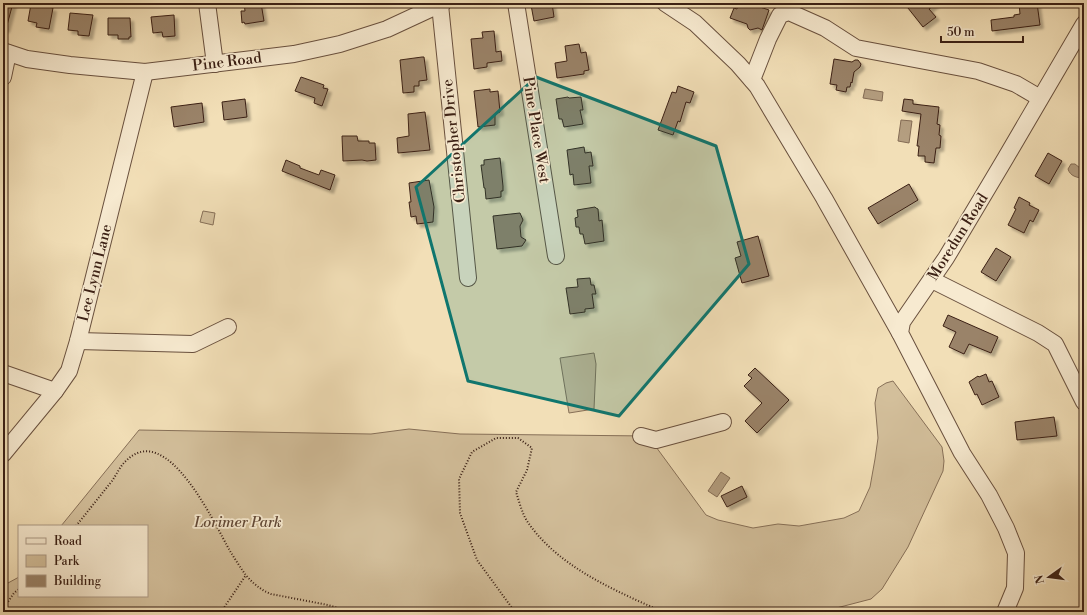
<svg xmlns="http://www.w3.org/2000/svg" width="1087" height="615" font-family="'Libre Bodoni',serif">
<defs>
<filter id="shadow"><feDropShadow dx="3.5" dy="3.5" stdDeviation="1" flood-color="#0004"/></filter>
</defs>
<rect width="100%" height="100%" fill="#f2dfb7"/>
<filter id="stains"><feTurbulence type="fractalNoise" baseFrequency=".005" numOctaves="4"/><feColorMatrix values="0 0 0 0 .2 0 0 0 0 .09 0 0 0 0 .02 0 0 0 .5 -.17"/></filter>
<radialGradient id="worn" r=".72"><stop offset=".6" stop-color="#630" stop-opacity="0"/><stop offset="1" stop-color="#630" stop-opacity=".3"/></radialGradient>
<!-- green -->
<g fill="#d3bf9b" stroke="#877058">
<path d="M203,211L215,213L213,225L200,222Z"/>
<path d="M594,353L596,364L594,409L569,413L560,358Z"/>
<path d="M893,381L942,447L944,461L943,471L908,547L882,589L871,599L821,612H3V584L8,583L19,577V596H147V526H61L139,430L371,434L409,429L460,434L648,436L706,515L718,520L753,528L778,524L799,526L844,518L859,511L870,487L875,459L878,438L875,403L878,388L886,383Z"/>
</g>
<!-- water -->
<g fill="#b49e80" stroke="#846c55">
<path d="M865,89L883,92L882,101L863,98Z"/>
<path d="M901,120L912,121L909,143L898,141Z"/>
<path d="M1071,164H1075L1080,168L1084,169V178C1077,178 1070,176 1068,169Z"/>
<path d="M721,472L730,478L717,497L708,491Z"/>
</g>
<!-- building -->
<g fill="#9a8369" stroke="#3b2015" filter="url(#shadow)">
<path d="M3,3H13L6,29H3Z"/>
<path d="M244,3H261L264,21L245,24L244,22L242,23L241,11H245Z"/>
<path d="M533,3H552L554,17L534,21L531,5H533Z"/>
<path d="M739,3H748L769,10L762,30L758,28L750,30L748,28L747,24L730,18L734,8L737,9Z"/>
<path d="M904,3H937L929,9L936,17L923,27Z"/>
<path d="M1019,3H1037L1040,25L992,31L991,20L1014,17V15L1020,14Z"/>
<path d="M31,4L53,8L49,29L36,27L37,23L28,21Z"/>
<path d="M70,13L93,15L89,36L78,35V31L68,30Z"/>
<path d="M174,15L175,36L163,37L162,32L153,33L151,17Z"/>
<path d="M108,18H130L131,37H129V39H118V35H108Z"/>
<path d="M494,31L496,52L501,51L502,61L487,63V67L474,69L471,39L483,38L482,32Z"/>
<path d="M579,44L581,53L586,52L589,70L584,71V74L557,78L555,63L567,61L565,46Z"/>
<path d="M422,57H424L427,80L419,81V86H414V92L403,93L400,60Z"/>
<path d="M834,59L852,62L855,60H858L861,64L860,67L854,72L852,83L851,82L850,87H847L846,92L836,90L837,85L830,84Z"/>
<path d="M301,77L324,85L323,88L328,89L322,106L314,103L315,98L295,91Z"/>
<path d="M678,86L694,92L690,103L686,102L680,122L678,121L673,135L658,130L672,92L676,93Z"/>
<path d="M490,89V92L498,91L500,112L495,114V125L478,127L474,91Z"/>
<path d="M568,97L569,98L581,97L583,110H580L583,124L564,127L562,119H559L556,99Z"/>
<path d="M245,99L247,117L224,120L222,102Z"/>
<path d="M904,99L913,100V104L939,107L937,124L940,125L939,135L941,136L940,148H936L934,163L925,162V156H918L919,146H917L921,114L902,111Z"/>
<path d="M202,103L204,122L174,127L171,107Z"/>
<path d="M425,112L430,150L398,153L397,138L409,136L408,114Z"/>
<path d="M342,136H357L358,141H369V143H375L376,160L367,161L362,160L343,161Z"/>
<path d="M584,147L585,153L591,152L593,166H589L591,183L574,185L573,174L570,175L567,150Z"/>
<path d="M1048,153L1062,161L1049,184L1035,176Z"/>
<path d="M500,158L503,186V191H501V197L486,199L485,188H484L481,165H484V160Z"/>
<path d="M286,160L300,166V168L319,175L321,170L335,175L330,190L282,171Z"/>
<path d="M429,180L434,207L433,222L417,224L416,216L411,217L409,202H411L409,183Z"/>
<path d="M909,184L918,200L878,224L868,208Z"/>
<path d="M1019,197L1030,203L1029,205L1039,210L1033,222L1030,220L1024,233L1008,225L1016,209L1014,208Z"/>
<path d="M595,207L596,208L598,209L599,221L602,220L604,241L585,244L583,234H580L579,227H576L575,218L578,217L577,210Z"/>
<path d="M520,213L523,220L520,226L521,237L526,240L522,246L497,249L493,216Z"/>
<path d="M758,236L769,276L742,283L735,258L741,256L737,242Z"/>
<path d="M996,248L1011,257L996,281L981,272Z"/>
<path d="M590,278L591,285H594L596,294H592L594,308L585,309V312L570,314L566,288L578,287L577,279Z"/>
<path d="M948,315L998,337L991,353L969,344L964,354L949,347L956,332L943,326Z"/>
<path d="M755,368L789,400L757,433L745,421L762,403L744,386L752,378L748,375Z"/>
<path d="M986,374L989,382L992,381L999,397L982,405L977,394L975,395L969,382L978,376L979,377Z"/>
<path d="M1054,417L1057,436L1017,440L1015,422Z"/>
<path d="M742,486L747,497L727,507L721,496Z"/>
</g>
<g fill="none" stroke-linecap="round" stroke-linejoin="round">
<!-- minor casing -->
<g stroke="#69503e" stroke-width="18">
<g id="minor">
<path d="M207,3L215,64"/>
<path d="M516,3L556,256"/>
<path d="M665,3L695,23L738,64L757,86L824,198L900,333"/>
<path d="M440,5L468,278"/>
<path d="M3,51L27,59L70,65L145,72L294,54L340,44L387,29L443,3"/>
<path d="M3,77L8,53"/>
<path d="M752,80L768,39L780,15L789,12L825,28L856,48L978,71L1016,84L1040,98"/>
<path d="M932,280L1038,333L1055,344L1084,402"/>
<path d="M78,341L193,344L228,327"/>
<path d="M3,373L55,391"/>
<path d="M641,436L656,440L723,422"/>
<path d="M3,454L55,391L69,371L78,341L145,72"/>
<path d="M1005,612L1015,588L1016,553L1006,528L989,495L962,453L900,333L902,322L946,258L1005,159L1084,24"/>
</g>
</g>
<!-- path -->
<g stroke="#3b2015" stroke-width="2" stroke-dasharray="1 2" stroke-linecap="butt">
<path d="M76,526C88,511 100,496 112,481C117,474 120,466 126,461C167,419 215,525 230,551C235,559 240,567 245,574C252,583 261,590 271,594L328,605L351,612"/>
<path d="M3,609L14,593L19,589"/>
<path d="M221,612L246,575"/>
<path d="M515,612L477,560L460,513L459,479L472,452L496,438H518L532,448L527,470L516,492C519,501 522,513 527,521C558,567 614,590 663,612"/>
</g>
<!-- minor -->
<use href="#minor" stroke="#f7ead0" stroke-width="16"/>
</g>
<!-- marked area -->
<path fill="#0f766e" fill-opacity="0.2" stroke="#0f766e" stroke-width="3" stroke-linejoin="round" d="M536,77L716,146L749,264L619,416L468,381L416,187Z"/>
<g text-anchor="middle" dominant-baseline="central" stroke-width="3.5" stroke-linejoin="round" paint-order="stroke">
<!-- street labels -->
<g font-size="15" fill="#3b2015" stroke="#f7ead0">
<text transform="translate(227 62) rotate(-7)">Pine Road</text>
<text transform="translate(536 130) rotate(81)">Pine Place West</text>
<text transform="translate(454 141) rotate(-96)">Christopher Drive</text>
<text transform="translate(958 237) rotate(-58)">Moredun Road</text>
<text transform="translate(95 273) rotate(-76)">Lee Lynn Lane</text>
</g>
<!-- park labels -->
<g font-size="15" font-style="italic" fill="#614836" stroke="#f7ead0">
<text x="238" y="522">Lorimer Park</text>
</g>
</g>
<!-- margin -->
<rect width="1087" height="615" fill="none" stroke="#f2dfb7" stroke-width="16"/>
<rect x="4" y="4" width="1079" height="607" fill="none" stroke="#3b2015" stroke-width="2"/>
<rect x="8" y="8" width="1071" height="599" fill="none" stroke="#3b2015"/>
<!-- legend -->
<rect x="18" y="525" width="130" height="72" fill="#f7ead0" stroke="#ac9985"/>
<rect x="26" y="538" width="20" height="6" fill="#f7ead0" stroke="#ac9985"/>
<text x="54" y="545" font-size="12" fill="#3b2015">Road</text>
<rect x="26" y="555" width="20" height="12" fill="#d3bf9b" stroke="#ac9985"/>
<text x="54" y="565" font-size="12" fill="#3b2015">Park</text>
<rect x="26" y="575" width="20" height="12" fill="#9a8369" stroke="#ac9985"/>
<text x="54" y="585" font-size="12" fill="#3b2015">Building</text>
<!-- north arrow -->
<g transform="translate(1049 577) rotate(256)" stroke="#f7ead0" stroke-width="3" paint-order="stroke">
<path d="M0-3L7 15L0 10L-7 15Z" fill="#3b2015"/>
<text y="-6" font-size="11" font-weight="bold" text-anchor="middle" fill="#3b2015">N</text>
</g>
<!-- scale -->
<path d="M941 36v6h82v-6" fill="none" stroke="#3b2015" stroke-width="2"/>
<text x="947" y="36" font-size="12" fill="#3b2015" stroke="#f7ead0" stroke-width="3" paint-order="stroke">50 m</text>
<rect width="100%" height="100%" filter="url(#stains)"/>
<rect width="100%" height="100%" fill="url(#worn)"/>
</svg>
